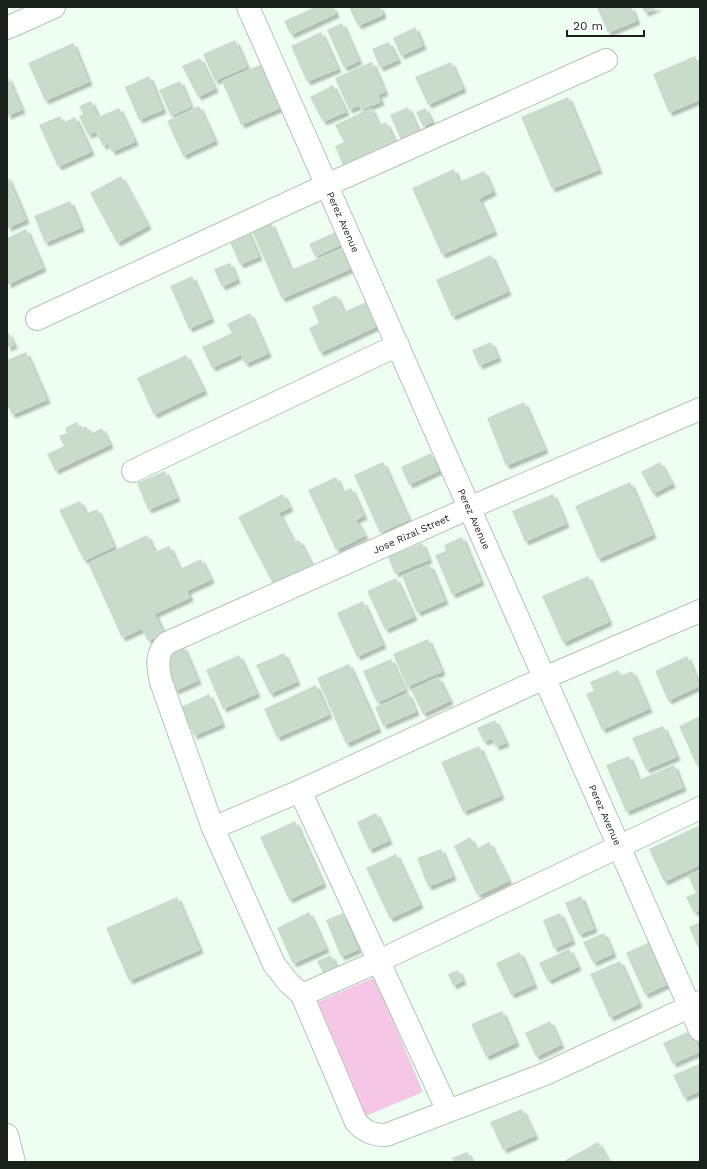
<svg xmlns="http://www.w3.org/2000/svg" width="707" height="1169" font-family="'Work Sans',sans-serif">
<defs>
<filter id="shadow"><feDropShadow dx="3.5" dy="3.5" stdDeviation="1" flood-color="#0004"/></filter>
</defs>
<rect width="100%" height="100%" fill="#eefef0"/>
<!-- green -->
<path fill="#f6c6e7" d="M375,977L423,1092L366,1116L318,1002Z"/>
<!-- building -->
<g fill="#c9dccc" filter="url(#shadow)">
<path d="M315,7H333L336,14L291,35L284,21Z"/>
<path d="M349,7H380L383,15L358,26Z"/>
<path d="M597,7H631L637,21L608,33Z"/>
<path d="M642,7H659L645,13Z"/>
<path d="M342,23L359,61L344,68L327,30Z"/>
<path d="M415,27L423,46L401,56L393,38Z"/>
<path d="M321,32L338,69L307,82L291,46Z"/>
<path d="M235,40L247,67L215,81L203,54Z"/>
<path d="M389,42L398,60L380,68L372,49Z"/>
<path d="M73,43L89,82L45,101L28,63Z"/>
<path d="M695,56L700,67V100L669,113L653,74Z"/>
<path d="M200,58L215,89L198,97L182,66Z"/>
<path d="M372,62L385,92L378,95L381,102L361,110L359,106L349,110L335,78Z"/>
<path d="M451,62L463,89L428,105L415,77Z"/>
<path d="M264,63L283,107L241,125L222,81Z"/>
<path d="M7,75L22,110L7,116Z"/>
<path d="M149,76L163,110L139,120L125,87Z"/>
<path d="M180,81L191,107L171,116L159,90Z"/>
<path d="M333,85L346,112L323,122L310,97Z"/>
<path d="M568,97L599,170L552,189L521,117Z"/>
<path d="M91,101L98,117L119,108L135,142L112,152L108,144L103,146L96,132L88,135L79,116L83,114L79,106Z"/>
<path d="M199,106L215,141L183,156L167,121Z"/>
<path d="M408,107L419,132L401,140L390,115Z"/>
<path d="M371,108L379,125L386,122L396,144L344,168L335,146L344,142L335,125Z"/>
<path d="M425,108L432,122L423,127L416,112Z"/>
<path d="M60,116L63,123L75,117L91,152L58,167L39,125Z"/>
<path d="M454,169L459,182L484,171L493,192L479,199L494,232L442,255L412,188Z"/>
<path d="M7,175L26,220L8,228L7,226Z"/>
<path d="M121,176L148,226L117,243L90,193Z"/>
<path d="M70,201L81,228L45,243L34,216Z"/>
<path d="M271,223L291,270L344,247L353,268L282,299L252,231Z"/>
<path d="M26,229L43,268L7,285V238Z"/>
<path d="M247,229L259,257L240,265L228,237Z"/>
<path d="M335,232L341,245L315,257L309,244Z"/>
<path d="M491,255L508,292L452,317L436,280Z"/>
<path d="M230,263L237,280L222,287L214,269Z"/>
<path d="M192,276L211,319L189,329L170,286Z"/>
<path d="M336,295L344,312L366,302L378,326L320,353L309,328L319,323L312,307Z"/>
<path d="M250,313L268,354L245,364L241,355L212,368L202,347L232,333L227,324Z"/>
<path d="M7,330L14,345L7,348Z"/>
<path d="M491,342L498,358L479,366L472,350Z"/>
<path d="M26,352L47,400L12,415L7,404V360Z"/>
<path d="M186,355L204,391L154,415L137,378Z"/>
<path d="M524,402L545,450L506,466L487,418Z"/>
<path d="M77,422L80,429L86,426L90,434L102,428L110,445L55,471L47,454L64,446L59,436L67,433L65,428Z"/>
<path d="M431,453L439,471L409,485L401,467Z"/>
<path d="M383,462L409,520L380,533L354,475Z"/>
<path d="M660,462L672,484L653,494L641,472Z"/>
<path d="M165,471L177,498L148,510L137,483Z"/>
<path d="M336,477L343,492L351,488L364,516L356,520L365,536L336,550L308,490Z"/>
<path d="M630,482L653,535L598,559L575,506Z"/>
<path d="M283,494L290,508L279,513L294,542L299,540L312,565L273,584L238,517Z"/>
<path d="M553,494L566,524L525,542L512,511Z"/>
<path d="M80,501L86,514L97,509L114,547L84,561L59,510Z"/>
<path d="M147,535L155,552L169,546L180,569L201,559L211,580L187,591L190,598L155,614L164,634L148,641L142,629L122,638L88,563Z"/>
<path d="M462,537L481,582L452,595L435,555L446,551L444,545Z"/>
<path d="M422,543L429,560L395,574L388,557Z"/>
<path d="M430,565L445,601L417,613L402,576Z"/>
<path d="M588,576L609,622L563,643L542,596Z"/>
<path d="M396,578L414,617L385,630L367,591Z"/>
<path d="M363,601L383,645L357,657L337,613Z"/>
<path d="M428,639L442,672L407,687L393,654Z"/>
<path d="M183,646L198,681L175,691L160,657Z"/>
<path d="M284,653L297,682L270,694L256,665Z"/>
<path d="M239,655L257,694L223,709L206,670Z"/>
<path d="M687,656L700,686L668,701L655,671Z"/>
<path d="M391,659L405,690L377,703L363,671Z"/>
<path d="M349,664L378,729L346,744L317,678Z"/>
<path d="M618,670L620,676L632,671L649,709L602,730L586,694L594,691L590,682Z"/>
<path d="M438,677L450,701L423,714L411,690Z"/>
<path d="M316,685L329,715L277,738L264,709Z"/>
<path d="M408,693L416,712L383,726L375,707Z"/>
<path d="M209,694L222,724L194,736L181,707Z"/>
<path d="M700,716V765L697,766L679,726Z"/>
<path d="M495,720L506,743L496,747L492,739L484,742L477,728Z"/>
<path d="M663,726L677,757L646,770L632,738Z"/>
<path d="M479,746L501,796L463,812L441,762Z"/>
<path d="M629,756L639,780L674,765L683,788L626,812L606,765Z"/>
<path d="M376,813L389,841L369,850L357,822Z"/>
<path d="M295,821L323,884L289,900L260,837Z"/>
<path d="M700,825V865L664,882L649,849Z"/>
<path d="M470,837L476,849L489,842L509,881L480,895L479,893L477,895L454,846Z"/>
<path d="M441,849L453,877L428,887L417,858Z"/>
<path d="M396,854L420,905L390,919L366,868Z"/>
<path d="M700,870V910L694,913L686,897L696,893L688,876Z"/>
<path d="M581,896L594,929L579,935L565,903Z"/>
<path d="M177,897L200,950L129,981L106,928Z"/>
<path d="M309,912L326,949L293,964L277,928Z"/>
<path d="M343,913L358,950L341,957L326,920Z"/>
<path d="M560,913L572,941L554,949L543,920Z"/>
<path d="M700,922V952L689,927Z"/>
<path d="M604,933L613,954L593,963L583,942Z"/>
<path d="M654,940L673,982L645,995L626,953Z"/>
<path d="M569,949L578,967L548,981L539,963Z"/>
<path d="M520,952L534,985L511,995L496,963Z"/>
<path d="M331,955L340,975L327,981L317,961Z"/>
<path d="M620,961L639,1004L610,1018L590,974Z"/>
<path d="M458,970L463,981L453,986L448,974Z"/>
<path d="M502,1011L516,1043L486,1057L471,1024Z"/>
<path d="M550,1021L561,1045L536,1057L525,1033Z"/>
<path d="M692,1030L700,1052L673,1064L663,1043Z"/>
<path d="M699,1064L700,1091L684,1098L673,1075Z"/>
<path d="M522,1109L535,1136L503,1150L490,1122Z"/>
<path d="M598,1142L609,1162H562Z"/>
<path d="M467,1152L472,1162H454L452,1158Z"/>
</g>
<g fill="none" stroke-linecap="round" stroke-linejoin="round">
<!-- minor casing -->
<g stroke="#b2c5b5" stroke-width="24">
<g id="minor">
<path d="M248,7L700,1030"/>
<path d="M7,28L54,7"/>
<path d="M37,319L327,185L606,60"/>
<path d="M700,409L469,508L167,643C155,654 158,667 161,682L213,828L274,964L288,982L302,995L356,1122C365,1132 373,1135 386,1135L545,1074L700,1002"/>
<path d="M133,471L398,345"/>
<path d="M300,791L448,1111"/>
<path d="M213,828L300,791L544,678L700,611"/>
<path d="M302,995L379,961L700,808"/>
<path d="M7,1135L14,1162"/>
</g>
</g>
<!-- minor -->
<use href="#minor" stroke="#fff" stroke-width="22"/>
</g>
<g text-anchor="middle" dominant-baseline="central" stroke-width="4" stroke-linejoin="round" paint-order="stroke">
<!-- street labels -->
<g font-size="10" fill="#1a211b" stroke="#fff">
<text transform="translate(343 222) rotate(66)">Perez Avenue</text>
<text transform="translate(474 519) rotate(66)">Perez Avenue</text>
<text transform="translate(411 534) rotate(-24)">Jose Rizal Street</text>
<text transform="translate(605 815) rotate(66)">Perez Avenue</text>
</g>
</g>
<!-- border -->
<rect width="707" height="1169" fill="none" stroke="#1a211b" stroke-width="16"/>
<!-- scale -->
<path d="M567 30v6h77v-6" fill="none" stroke="#1a211b" stroke-width="2"/>
<text x="573" y="30" font-size="12" fill="#1a211b" stroke="#ffffff" stroke-width="3" paint-order="stroke">20 m</text>
</svg>
